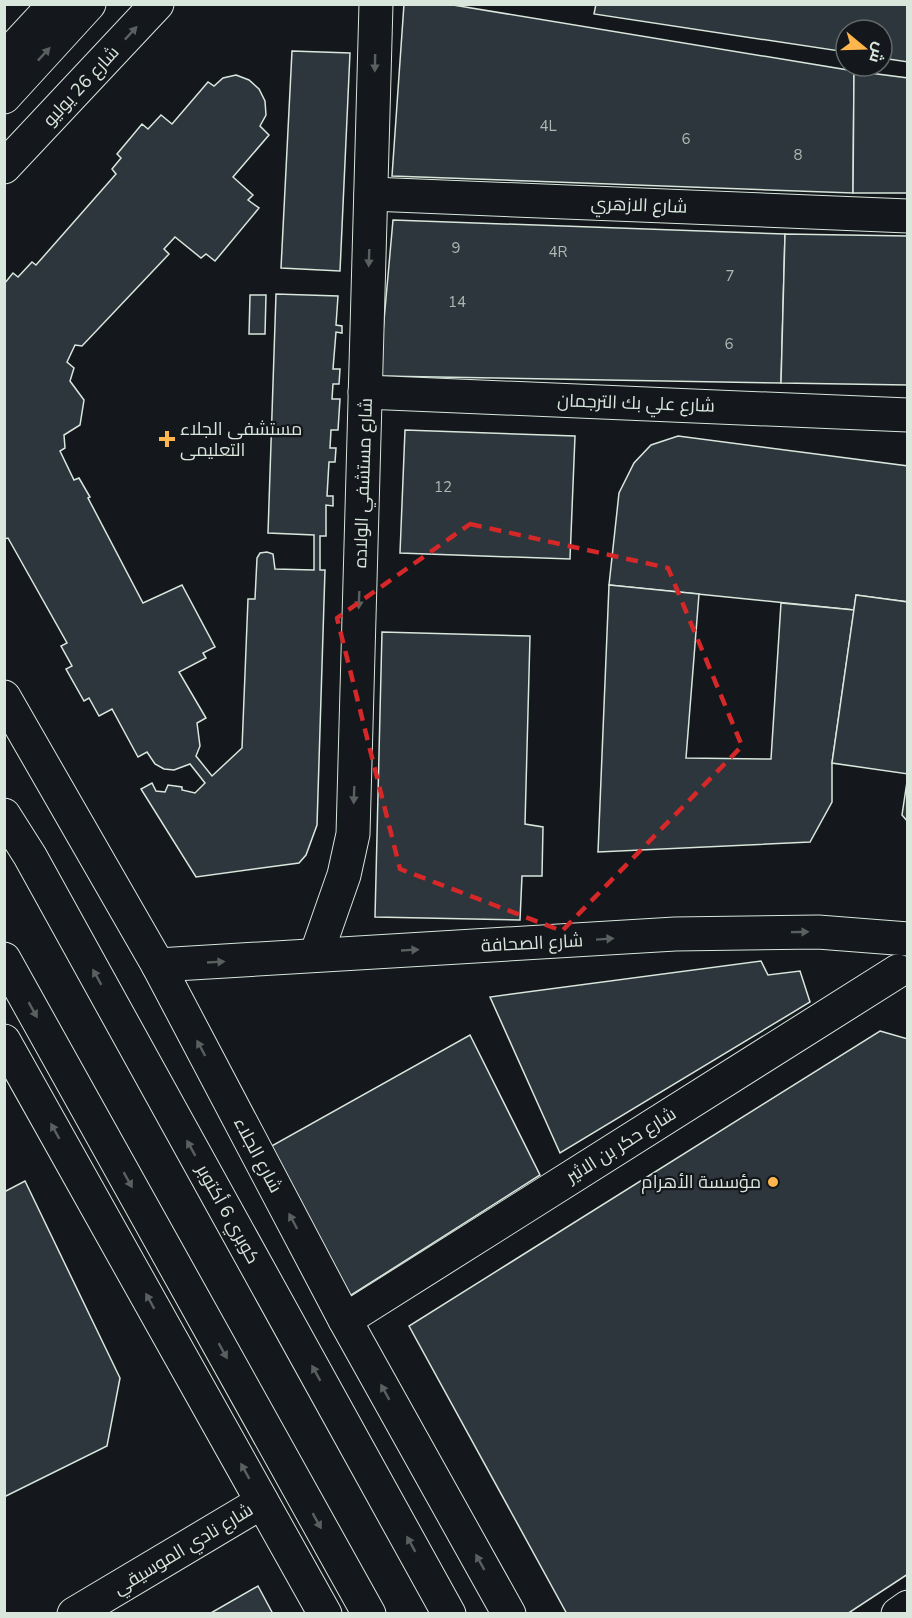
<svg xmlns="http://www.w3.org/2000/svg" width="912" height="1618" font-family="'Nunito Sans',Cairo,sans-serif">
<rect width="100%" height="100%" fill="#14181c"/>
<!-- building -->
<g fill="#2c363c" stroke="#d8e6dc" stroke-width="1.5">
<path d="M404,4H447L854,71L853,193L392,176Z"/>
<path d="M596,4H908V62L882,58V30H846V52L594,14Z"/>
<path d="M292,51L350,53L340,271L281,268Z"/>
<path d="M854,71L908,78V193H853Z"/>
<path d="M236,75L249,80L259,89L265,101L266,115L260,126L269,135L233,177L253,195L248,200L259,208L215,261L206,254L201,258L175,237L164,249L169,254L82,346L75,345L67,362L74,368L70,381L84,400L80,425L64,435L65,448L60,451L74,480L79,478L90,497L88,498L143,603L182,585L215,647L203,653L206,658L179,672L206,718L197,723L200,746L196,756L212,776L242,748L248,599H255L257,558L260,553L267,552L273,554L275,569L314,570V535L268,533L276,294L338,296L336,325L342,326V333L336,332L333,369H340L339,384H333L332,399H340L338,430H331L330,448H336L335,462H329L327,496H333V506L326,505V536H320V570H325L317,825L306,855L299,863L196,877L141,789L152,783L156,791L165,792L168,785L182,787V790L195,793L205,783L190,764L174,770L164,769L155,764L147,752L138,757L112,709L99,716L89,698L84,701L66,669L72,666L61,646L67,643L8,538L4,539V284L13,273L18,277L32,262L36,265L116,174L112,169L121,158L117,154L142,124L148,129L161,115L172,124L208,82L214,86L223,78Z"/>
<path d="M393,220L785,234L781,383L379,376Z"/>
<path d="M785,234L908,236V385L781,383Z"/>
<path d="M250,295H266L265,334H249Z"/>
<path d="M405,430L575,436L570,559L400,553Z"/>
<path d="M678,436L908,466V602L856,595L854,610L609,585L619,493L634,463L651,445Z"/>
<path d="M609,585L699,594L686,758L771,759L781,603L854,610L832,763V802L810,842L598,852Z"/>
<path d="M856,595L908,602V774L832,763Z"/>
<path d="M382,632L530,636L525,824L543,827L542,876H522L520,920L375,917Z"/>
<path d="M908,775V822L902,815Z"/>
<path d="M761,961L768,975L800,971L810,1002L560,1153L490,997Z"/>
<path d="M880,1031L908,1039V1574L847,1614H567L409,1326Z"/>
<path d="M470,1035L540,1175L345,1299L268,1148Z"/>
<path d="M25,1181L120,1378L107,1446L4,1497V1192Z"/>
<path d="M258,1586L273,1614H209Z"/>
</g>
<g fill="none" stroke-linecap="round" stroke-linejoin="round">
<!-- minor casing -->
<g stroke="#d8e6dc" stroke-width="35">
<g id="minor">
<path d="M371,194L908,216"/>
<path d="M365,392L908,415"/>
<path d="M316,955L344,875L353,834L376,4"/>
<path d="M345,1320L898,971"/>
<path d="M74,1614L262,1502"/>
<path d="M898,1614L908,1607"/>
</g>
</g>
<!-- primary casing -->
<g stroke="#d8e6dc" stroke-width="35">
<g id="primary">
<path d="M4,59L55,4"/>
<path d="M4,167L157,4"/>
<path d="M4,697L158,965L345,1320L509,1614"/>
<path d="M158,965L675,934L818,932L908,939"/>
<path d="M4,1041L325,1614"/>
</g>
</g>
<!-- motorway casing -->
<g stroke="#d8e6dc" stroke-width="35">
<g id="motorway">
<path d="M4,97L89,4"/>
<path d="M4,815L30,856L449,1614"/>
<path d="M4,959L369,1614"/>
</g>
</g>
<!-- minor -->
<use href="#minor" stroke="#14181c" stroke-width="33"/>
<!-- primary -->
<use href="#primary" stroke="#14181c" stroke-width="33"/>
<!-- motorway -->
<use href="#motorway" stroke="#14181c" stroke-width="33"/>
</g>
<!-- one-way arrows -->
<defs><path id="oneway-solid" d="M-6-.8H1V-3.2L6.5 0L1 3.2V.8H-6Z" transform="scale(1.5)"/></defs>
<g fill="#59605f">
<use href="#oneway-solid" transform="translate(131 33) rotate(-47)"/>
<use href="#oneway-solid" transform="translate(44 54) rotate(-47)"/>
<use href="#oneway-solid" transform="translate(375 63) rotate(91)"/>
<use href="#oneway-solid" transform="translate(369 258) rotate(92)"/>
<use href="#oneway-solid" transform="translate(359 600) rotate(92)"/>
<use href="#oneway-solid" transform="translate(354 795) rotate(92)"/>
<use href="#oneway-solid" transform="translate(800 932) rotate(-1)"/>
<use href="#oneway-solid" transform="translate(605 939) rotate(-4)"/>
<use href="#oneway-solid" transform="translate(410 950) rotate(-3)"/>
<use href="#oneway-solid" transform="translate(216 962) rotate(-3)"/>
<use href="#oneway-solid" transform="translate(97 977) rotate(-119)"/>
<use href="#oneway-solid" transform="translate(33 1010) rotate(61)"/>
<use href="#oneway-solid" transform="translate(201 1048) rotate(-118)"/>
<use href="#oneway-solid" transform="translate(55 1131) rotate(-119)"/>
<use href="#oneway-solid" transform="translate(191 1148) rotate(-119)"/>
<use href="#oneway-solid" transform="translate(128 1180) rotate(61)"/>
<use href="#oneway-solid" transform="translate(293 1221) rotate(-118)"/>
<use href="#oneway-solid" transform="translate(150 1301) rotate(-119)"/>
<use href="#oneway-solid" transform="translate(223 1351) rotate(61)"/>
<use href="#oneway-solid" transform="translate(316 1373) rotate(-119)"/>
<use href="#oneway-solid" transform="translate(385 1392) rotate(-119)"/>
<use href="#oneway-solid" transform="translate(245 1471) rotate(-119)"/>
<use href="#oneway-solid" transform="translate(317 1521) rotate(61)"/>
<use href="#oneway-solid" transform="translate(411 1544) rotate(-119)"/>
<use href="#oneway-solid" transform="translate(480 1562) rotate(-119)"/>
</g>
<!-- marked area -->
<path fill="none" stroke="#d62828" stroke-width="4.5" stroke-dasharray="12 8" stroke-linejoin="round" d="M470,524L668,568L742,746L562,931L400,869L337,618Z"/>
<!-- markers -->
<g fill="#ffb74d" stroke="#14181c" stroke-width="2">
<path d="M164 430h6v6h6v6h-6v6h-6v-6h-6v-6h6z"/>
<circle cx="773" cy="1182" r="6"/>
</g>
<g text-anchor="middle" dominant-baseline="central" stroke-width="4.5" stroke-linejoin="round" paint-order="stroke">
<!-- number labels -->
<g font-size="15" fill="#adbab4">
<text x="548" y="126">4L</text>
<text x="686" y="139">6</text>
<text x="798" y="155">8</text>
<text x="456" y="248">9</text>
<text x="558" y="252">4R</text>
<text x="730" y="276">7</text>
<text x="457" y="302">14</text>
<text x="729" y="344">6</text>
<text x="443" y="487">12</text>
</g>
<!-- street labels -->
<g font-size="18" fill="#d8e6dc" stroke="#14181c">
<text transform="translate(81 86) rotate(-47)">شارع 26 يوليو</text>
<text transform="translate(639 205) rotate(2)">شارع الازهري</text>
<text transform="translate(636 403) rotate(2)">شارع علي بك الترجمان</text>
<text transform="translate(363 483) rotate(-88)">شارع مستشفي الولاده</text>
<text transform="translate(532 943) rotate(-3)">شارع الصحافة</text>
<text transform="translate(621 1145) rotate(-32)">شارع حكر بن الاثير</text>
<text transform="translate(258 1155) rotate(62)">شارع الجلاء</text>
<text transform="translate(228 1214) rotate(61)">كوبري 6 أكتوبر</text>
<text transform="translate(183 1549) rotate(-31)">شارع نادي الموسيقي</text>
</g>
<!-- poi labels -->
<g font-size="18" fill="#d8e6dc" stroke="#14181c" text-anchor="start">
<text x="180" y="429">مستشفى الجلاء<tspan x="180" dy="21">التعليمى</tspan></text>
<text x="761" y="1182" text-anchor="end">مؤسسة الأهرام</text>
</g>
</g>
<!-- border -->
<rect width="912" height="1618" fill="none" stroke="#d8e6dc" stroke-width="12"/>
<!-- north arrow -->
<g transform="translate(864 48) rotate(109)"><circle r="28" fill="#14181c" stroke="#626a69" stroke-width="1.5"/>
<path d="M0-4.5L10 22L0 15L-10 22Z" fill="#ffb74d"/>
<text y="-9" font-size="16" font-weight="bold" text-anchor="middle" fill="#d8e6dc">ش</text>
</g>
</svg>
